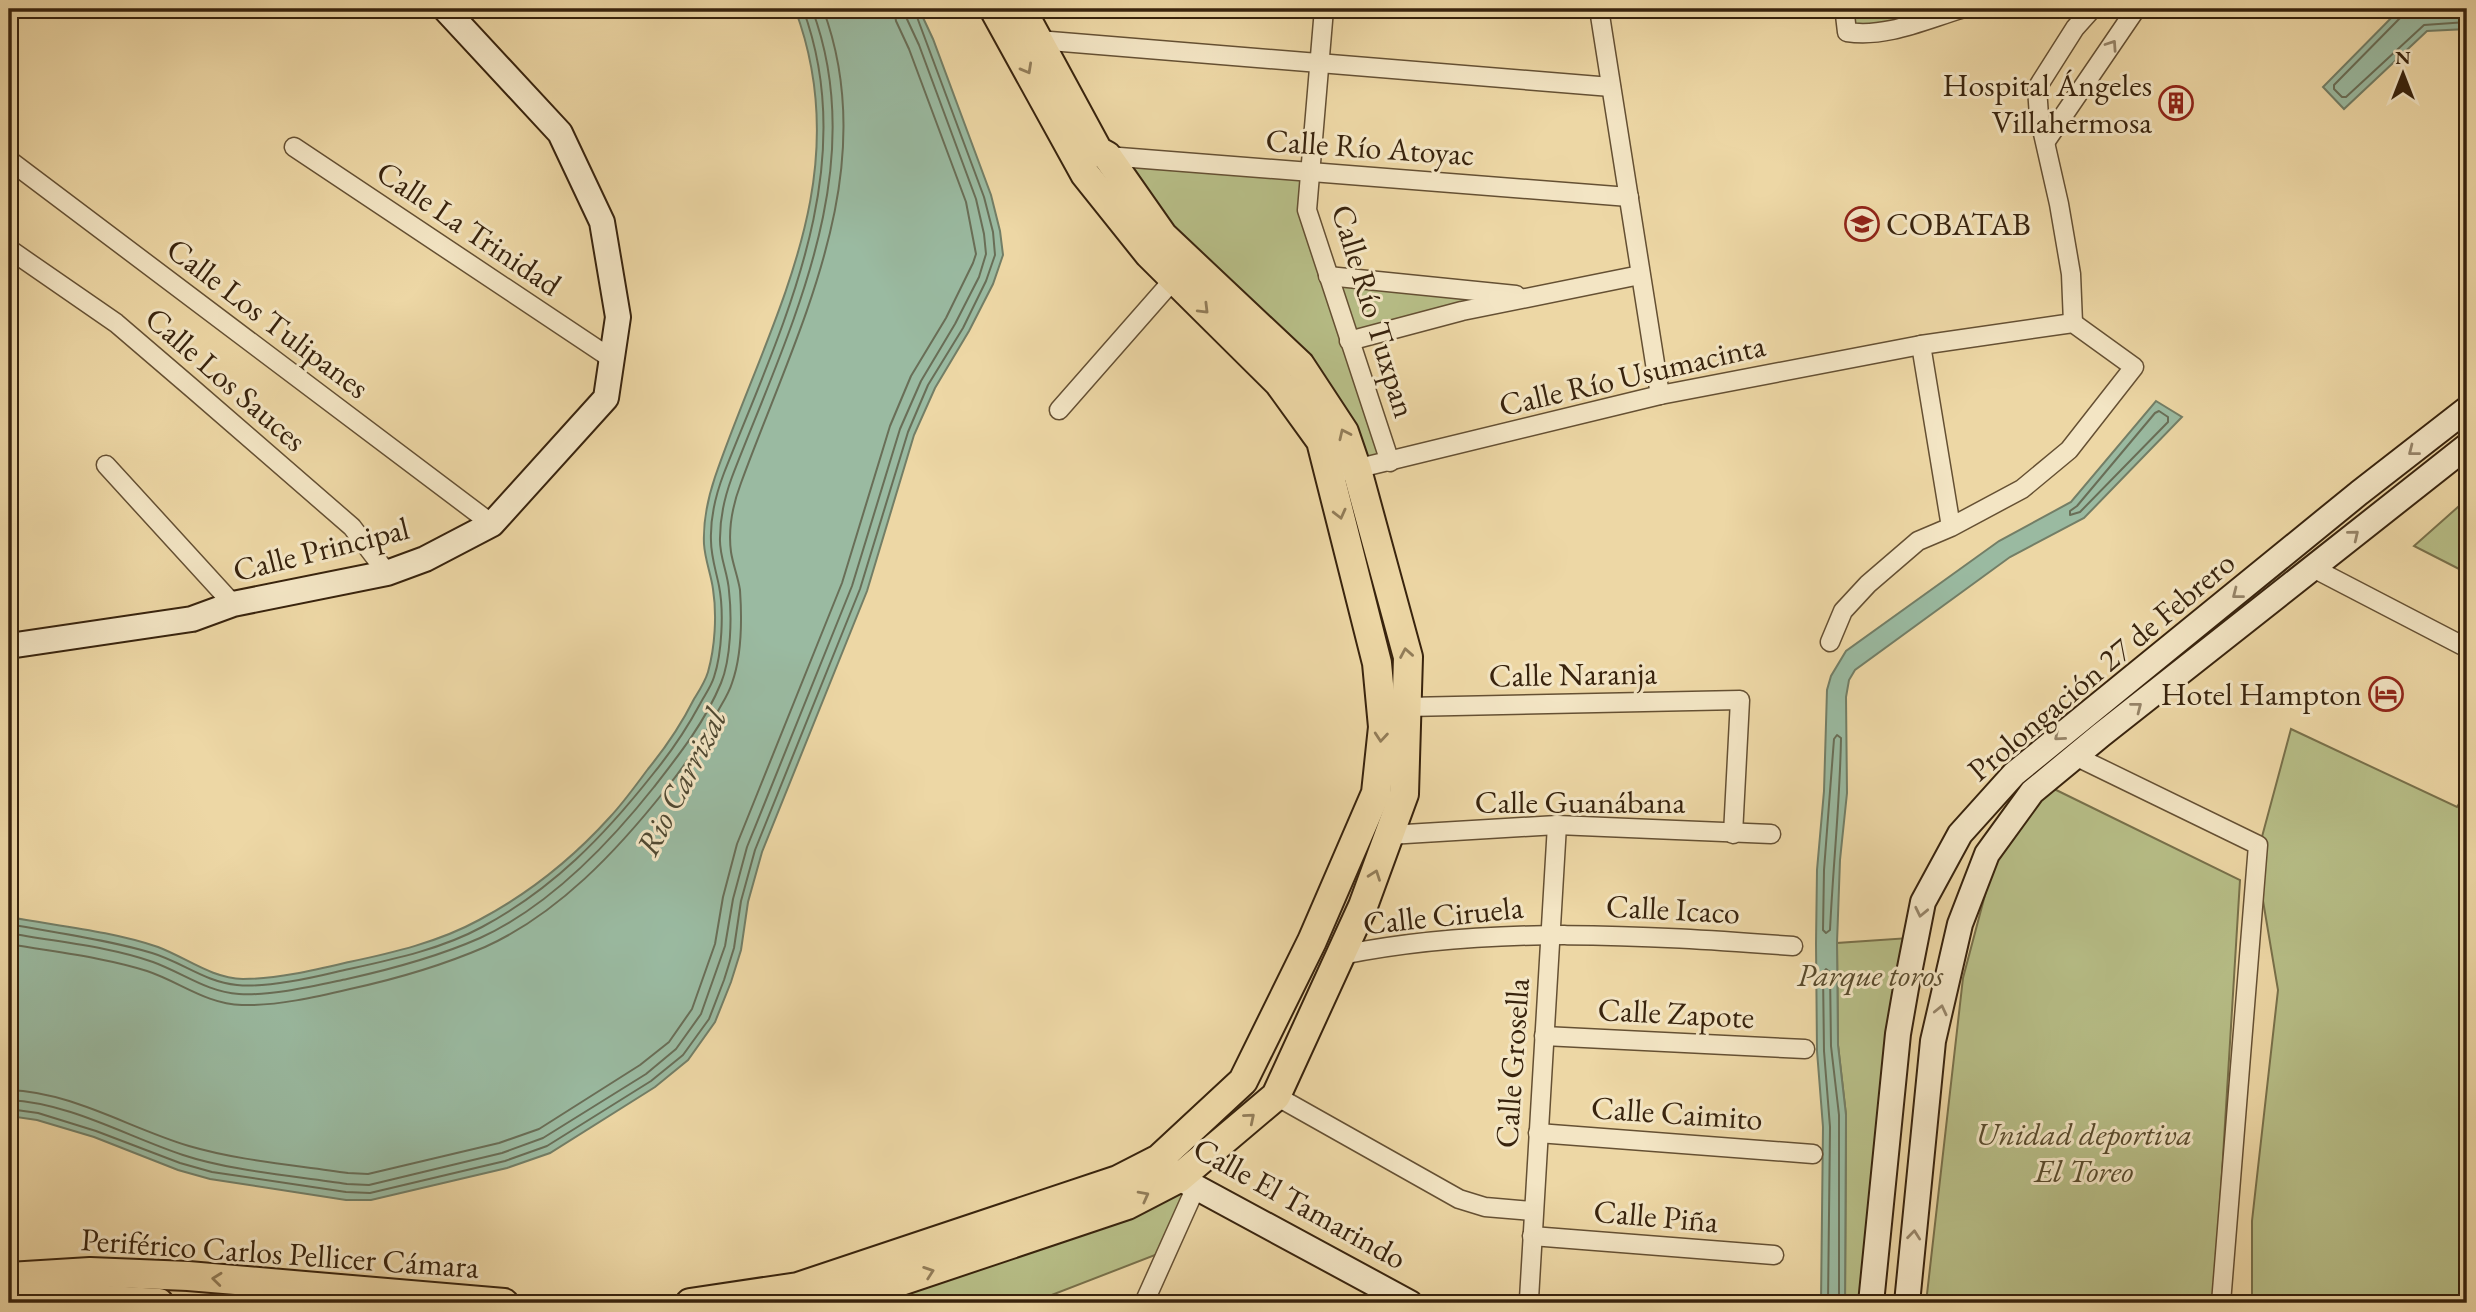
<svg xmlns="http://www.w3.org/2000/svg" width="2476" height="1312" font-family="'EB Garamond',serif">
<rect width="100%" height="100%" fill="#edd7a5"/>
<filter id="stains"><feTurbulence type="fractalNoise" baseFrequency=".00286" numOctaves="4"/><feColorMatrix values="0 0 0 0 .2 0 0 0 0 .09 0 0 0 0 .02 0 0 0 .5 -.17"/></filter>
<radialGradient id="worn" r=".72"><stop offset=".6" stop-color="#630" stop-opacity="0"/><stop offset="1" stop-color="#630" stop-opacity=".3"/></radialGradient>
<!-- green -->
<g fill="#b7be87" stroke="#78704a" stroke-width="2">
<path d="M1847,9H1961L1847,32Z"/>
<path d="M1107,156L1311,172L1307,211L1328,276L1537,297L1349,341L1390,462L1357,470Z"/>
<path d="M2467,499V573L2414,546Z"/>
<path d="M2291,729L2457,807L2467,791V1303H2252V1221L2278,990L2256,859Z"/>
<path d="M2048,786L2240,880L2214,1303H1926L1963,978L1994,861Z"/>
<path d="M1909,938L1871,1303H1845L1846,1115L1838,1045L1837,943Z"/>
<path d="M1196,1187L1168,1250L1031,1303H873Z"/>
</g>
<!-- water -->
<g fill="#9abaa1" stroke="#737e66" stroke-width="2">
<path d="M795,9H919L933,39L991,195L1000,231L1003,255L993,284L969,331L935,388L914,435L867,591L762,852L748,902L741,950L731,982L715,1022L688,1060L655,1087L550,1153L507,1168L371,1200H346L210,1179L178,1170L94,1137L37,1120L9,1116V917C58,926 111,931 158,947C187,958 211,978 243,979C278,979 315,970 349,962C392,953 439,942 479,920C528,894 573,858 610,817C624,802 636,785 648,769C666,747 681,725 694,699C699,691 705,682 708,672C715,647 717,615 713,589C711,574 705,560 704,544C703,522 708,498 715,477C769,320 859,179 795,9Z"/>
<path d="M2400,9H2467V29L2427,31L2344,109L2323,87Z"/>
<path d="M2156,401L2182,417L2084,518L2010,557L1855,670L1849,680L1846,697L1847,793L1840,860L1837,943L1838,1045L1846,1115L1845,1303H1821L1823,1127L1817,1051L1816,944L1817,870L1824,791L1827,690L1831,676L1846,651L1999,541L2071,502Z"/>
</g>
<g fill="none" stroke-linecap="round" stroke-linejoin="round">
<!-- shore -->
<g stroke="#696e57" stroke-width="2">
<path d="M2404,9L2402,16L2334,85V89L2342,97H2346L2424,25L2467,22"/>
<path d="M2159,411L2168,417V422L2080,512L2070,515V511L2077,506L2155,413Z"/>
<path d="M1837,735L1841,738C1840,802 1833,866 1830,930L1826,933L1823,930L1824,870L1834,739Z"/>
<path d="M9,924C56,933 105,939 152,953C182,962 205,982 237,985C266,988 307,979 336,972C385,961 438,951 482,927C553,889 604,836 653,774C671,752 686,730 700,704C704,696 711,687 714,677C722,653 724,611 719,586C716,571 711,556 711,541C710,518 716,494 724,473C782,326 862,168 803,9"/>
<path d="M9,933C56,942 108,946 153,962C183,973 207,992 239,994C272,996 314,986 347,979C392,969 437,957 480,938C548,907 608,845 654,787C679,755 705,722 721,683C731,659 732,617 729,591C728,573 719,556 720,538C720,518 725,496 732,477C789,329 872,169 812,9"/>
<path d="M9,944C54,952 103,957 147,971C180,982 206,1004 242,1005C277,1006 316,997 350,989C396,979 441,966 485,947C558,914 617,851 666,789C686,764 703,739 718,711C723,702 729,693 732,683C742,655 742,619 740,590C738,577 733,565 731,552C728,529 733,504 741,483C796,332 884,172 823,9"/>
<path d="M9,1090C72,1092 129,1128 189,1146C240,1161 296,1165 348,1173L368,1174L499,1143L539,1129L640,1065L669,1042L692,1009L715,944L723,897L737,844L842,583L890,426L911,376L946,318L973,263L976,254L966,202L909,49L896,21L894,9"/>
<path d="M9,1100C70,1103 126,1136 183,1155C231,1171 296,1176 347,1184L369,1185L502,1153L543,1138L646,1074L676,1049L701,1014L725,946L733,899L747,847L852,586L900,429L921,381L955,324L979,277L986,254L984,234L976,199L919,45L906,17L905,9"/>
<path d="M9,1109L38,1113L96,1131L180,1163L212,1172L346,1192L370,1193L505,1161L547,1146L651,1081L683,1055L709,1019L724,980L734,948L741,901L755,850L860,589L908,432L928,385L963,328L986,281L995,255L993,232L984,197L914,9"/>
<path d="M1828,1303L1830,1127L1824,1051L1823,973L1826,969L1830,972L1831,1046L1839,1115V1303"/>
</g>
<!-- street casing -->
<g stroke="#655033" stroke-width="21">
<g id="street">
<path d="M1324,9L1307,210L1390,462"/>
<path d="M1599,9L1660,395"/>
<path d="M1847,9L1845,15L1847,32C1886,38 1924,20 1961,9"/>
<path d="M1038,40L1611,87"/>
<path d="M2046,141L2136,9"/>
<path d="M294,147L612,359"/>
<path d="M1107,156L1629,197"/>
<path d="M9,160L492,524"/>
<path d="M9,249L116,323L193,389L352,527L387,573"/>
<path d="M1328,276L1516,295"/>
<path d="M2073,323L2071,274L2059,204L2039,116L2037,88L2075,28L2092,9"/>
<path d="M1349,341L1462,311L1640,275"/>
<path d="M1059,410L1174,279"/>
<path d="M106,465L233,604"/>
<path d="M1347,471L1660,395L1921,345"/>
<path d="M2313,568L2467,648"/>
<path d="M1830,642L1843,611L1868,584L1918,541L1951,527L2022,489L2069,450L2134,367L2073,323L1921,345L1951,527"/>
<path d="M1407,707L1740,700L1733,834"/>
<path d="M2075,756L2258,845L2221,1303"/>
<path d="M1389,835L1557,825L1771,834"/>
<path d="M1342,955C1491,925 1643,935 1793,946"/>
<path d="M1544,1036L1805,1049"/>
<path d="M1276,1096L1459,1199L1485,1207L1533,1211"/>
<path d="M1538,1133L1813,1154"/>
<path d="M1532,1236L1774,1255"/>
<path d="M1144,1303L1196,1187"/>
<path d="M1526,1303L1529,1299L1557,825"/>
</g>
</g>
<!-- secondary casing -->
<g stroke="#38230d" stroke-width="28">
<g id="secondary">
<path d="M9,646L192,619L233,604L387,573L425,559L492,524L606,398L618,317L602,222L560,133L445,9"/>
<path d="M1167,1167L1179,1178L1410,1303"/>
<path d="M1871,1303L1898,1034L1906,988L1923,902L1960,834L2014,774L2359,493L2467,409"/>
<path d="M1907,1303L1933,1041L1960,924L1987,854L2032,792L2101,735L2467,446"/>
</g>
</g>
<!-- primary casing -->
<g stroke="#38230d" stroke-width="32">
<g id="primary">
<path d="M9,1277L90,1272L188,1276L504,1303"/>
<path d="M10,1303L21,1300L90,1299L159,1303"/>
<path d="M690,1303L798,1287L1118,1180L1159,1159L1243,1081L1312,941L1376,793L1383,727L1377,663L1321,441L1279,383L1149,254L1085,174L994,9"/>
<path d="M816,1303L874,1290L1127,1205L1179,1178L1276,1096L1363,906L1404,794L1408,657L1357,470L1344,432L1300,365L1163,236L1107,156L1098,151L1021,9"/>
</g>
</g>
<!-- street -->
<use href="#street" stroke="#f3e5c4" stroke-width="18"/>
<!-- secondary -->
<use href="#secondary" stroke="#f3e5c4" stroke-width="24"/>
<!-- primary -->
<use href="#primary" stroke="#edd7a5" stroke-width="28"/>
</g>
<!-- one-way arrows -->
<defs><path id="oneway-chevron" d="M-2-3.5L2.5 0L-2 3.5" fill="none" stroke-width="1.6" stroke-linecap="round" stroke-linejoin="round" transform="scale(1.75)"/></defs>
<g stroke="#968468">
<use href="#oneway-chevron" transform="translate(2112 45) rotate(-56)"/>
<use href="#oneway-chevron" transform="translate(2413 451) rotate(142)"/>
<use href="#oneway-chevron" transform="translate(2354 535) rotate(-39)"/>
<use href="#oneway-chevron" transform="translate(2237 594) rotate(142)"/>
<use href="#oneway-chevron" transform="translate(2137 707) rotate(-38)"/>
<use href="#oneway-chevron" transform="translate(2059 736) rotate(140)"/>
<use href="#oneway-chevron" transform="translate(1921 912) rotate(102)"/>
<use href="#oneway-chevron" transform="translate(1941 1010) rotate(-77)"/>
<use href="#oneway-chevron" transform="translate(1914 1235) rotate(-84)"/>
</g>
<g stroke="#927d59">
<use href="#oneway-chevron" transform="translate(1027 69) rotate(61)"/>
<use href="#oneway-chevron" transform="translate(1204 309) rotate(45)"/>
<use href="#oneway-chevron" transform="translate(1344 434) rotate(-115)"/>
<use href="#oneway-chevron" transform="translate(1340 514) rotate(76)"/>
<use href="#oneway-chevron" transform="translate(1406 653) rotate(-100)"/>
<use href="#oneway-chevron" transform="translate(1381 737) rotate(95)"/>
<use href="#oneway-chevron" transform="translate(1375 875) rotate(-70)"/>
<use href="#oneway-chevron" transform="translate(1250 1118) rotate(-40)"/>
<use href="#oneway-chevron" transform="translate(1144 1196) rotate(-28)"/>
<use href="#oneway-chevron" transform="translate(929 1272) rotate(-19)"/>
<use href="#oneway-chevron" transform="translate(217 1279) rotate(-174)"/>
</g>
<!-- icons -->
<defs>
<g id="building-ring" transform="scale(1.75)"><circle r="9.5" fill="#f3e5c4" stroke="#8f2418" stroke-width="1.5"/><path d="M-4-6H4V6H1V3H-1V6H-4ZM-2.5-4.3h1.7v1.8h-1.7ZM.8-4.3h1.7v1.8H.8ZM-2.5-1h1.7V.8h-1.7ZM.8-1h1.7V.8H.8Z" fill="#8f2418"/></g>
<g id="school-ring" transform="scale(1.75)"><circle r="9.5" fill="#f3e5c4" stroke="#8f2418" stroke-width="1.5"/><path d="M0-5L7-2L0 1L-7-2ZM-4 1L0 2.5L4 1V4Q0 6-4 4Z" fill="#8f2418"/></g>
<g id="hotel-ring" transform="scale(1.75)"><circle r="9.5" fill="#f3e5c4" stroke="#8f2418" stroke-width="1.5"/><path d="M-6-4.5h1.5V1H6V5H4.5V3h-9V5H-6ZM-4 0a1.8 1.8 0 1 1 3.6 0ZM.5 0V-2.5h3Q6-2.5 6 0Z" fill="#8f2418"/></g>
</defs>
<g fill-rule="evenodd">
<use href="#building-ring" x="2176" y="103"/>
<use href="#school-ring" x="1862" y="224"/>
<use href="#hotel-ring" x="2386" y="694"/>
</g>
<g text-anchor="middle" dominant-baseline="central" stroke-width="6" stroke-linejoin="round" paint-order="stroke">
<!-- poi labels -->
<g font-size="32" fill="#38230d" stroke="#f3e5c4" text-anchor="end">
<text x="2152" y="85">Hospital Ángeles<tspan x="2152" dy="37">Villahermosa</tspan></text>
<text x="1886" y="224" text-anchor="start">COBATAB</text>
<text x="2362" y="694">Hotel Hampton</text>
</g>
<!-- street labels -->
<g font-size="32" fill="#38230d" stroke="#f3e5c4">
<text transform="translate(1370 147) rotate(4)">Calle Río Atoyac</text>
<text transform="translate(469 228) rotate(34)">Calle La Trinidad</text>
<text transform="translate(1374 311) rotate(73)">Calle Río Tuxpan</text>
<text transform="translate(268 318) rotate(37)">Calle Los Tulipanes</text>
<text transform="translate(1632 375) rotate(-13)">Calle Río Usumacinta</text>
<text transform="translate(226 379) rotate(41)">Calle Los Sauces</text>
<text transform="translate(321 549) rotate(-14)">Calle Principal</text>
<text transform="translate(2101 666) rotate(-40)">Prolongación 27 de Febrero</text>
<text transform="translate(1573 674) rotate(-1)">Calle Naranja</text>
<text x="1580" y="802">Calle Guanábana</text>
<text transform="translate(1673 909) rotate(3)">Calle Icaco</text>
<text transform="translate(1443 915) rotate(-6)">Calle Ciruela</text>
<text transform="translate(1676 1013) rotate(3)">Calle Zapote</text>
<text transform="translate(1512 1063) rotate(-86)">Calle Grosella</text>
<text transform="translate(1677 1113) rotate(4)">Calle Caimito</text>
<text transform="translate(1300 1203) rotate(29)">Calle El Tamarindo</text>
<text transform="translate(1656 1216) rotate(5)">Calle Piña</text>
<text transform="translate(280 1253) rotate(4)">Periférico Carlos Pellicer Cámara</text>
</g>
<!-- park labels -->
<g font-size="32" font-style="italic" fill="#584a2c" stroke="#f3e5c4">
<text x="1870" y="975">Parque toros</text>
<text x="2084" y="1134">Unidad deportiva<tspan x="2084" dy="37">El Toreo</tspan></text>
</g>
<!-- water labels -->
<g font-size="33" font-style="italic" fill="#504932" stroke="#f3e5c4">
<text transform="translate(681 782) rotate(-63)">Rio Carrizal</text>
</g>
</g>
<!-- margin -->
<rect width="2476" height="1312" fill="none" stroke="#edd7a5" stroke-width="35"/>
<rect x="10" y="10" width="2455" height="1291" fill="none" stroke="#38230d" stroke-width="3.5"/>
<rect x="18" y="18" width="2441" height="1277" fill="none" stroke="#38230d" stroke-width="2"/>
<!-- north arrow -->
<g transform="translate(2403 74)" stroke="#f3e5c4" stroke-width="5" paint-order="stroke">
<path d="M0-5L12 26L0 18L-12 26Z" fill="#38230d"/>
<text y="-10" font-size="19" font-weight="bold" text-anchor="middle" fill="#38230d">N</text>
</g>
<rect width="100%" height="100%" filter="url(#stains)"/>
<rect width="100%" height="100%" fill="url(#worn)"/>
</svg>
